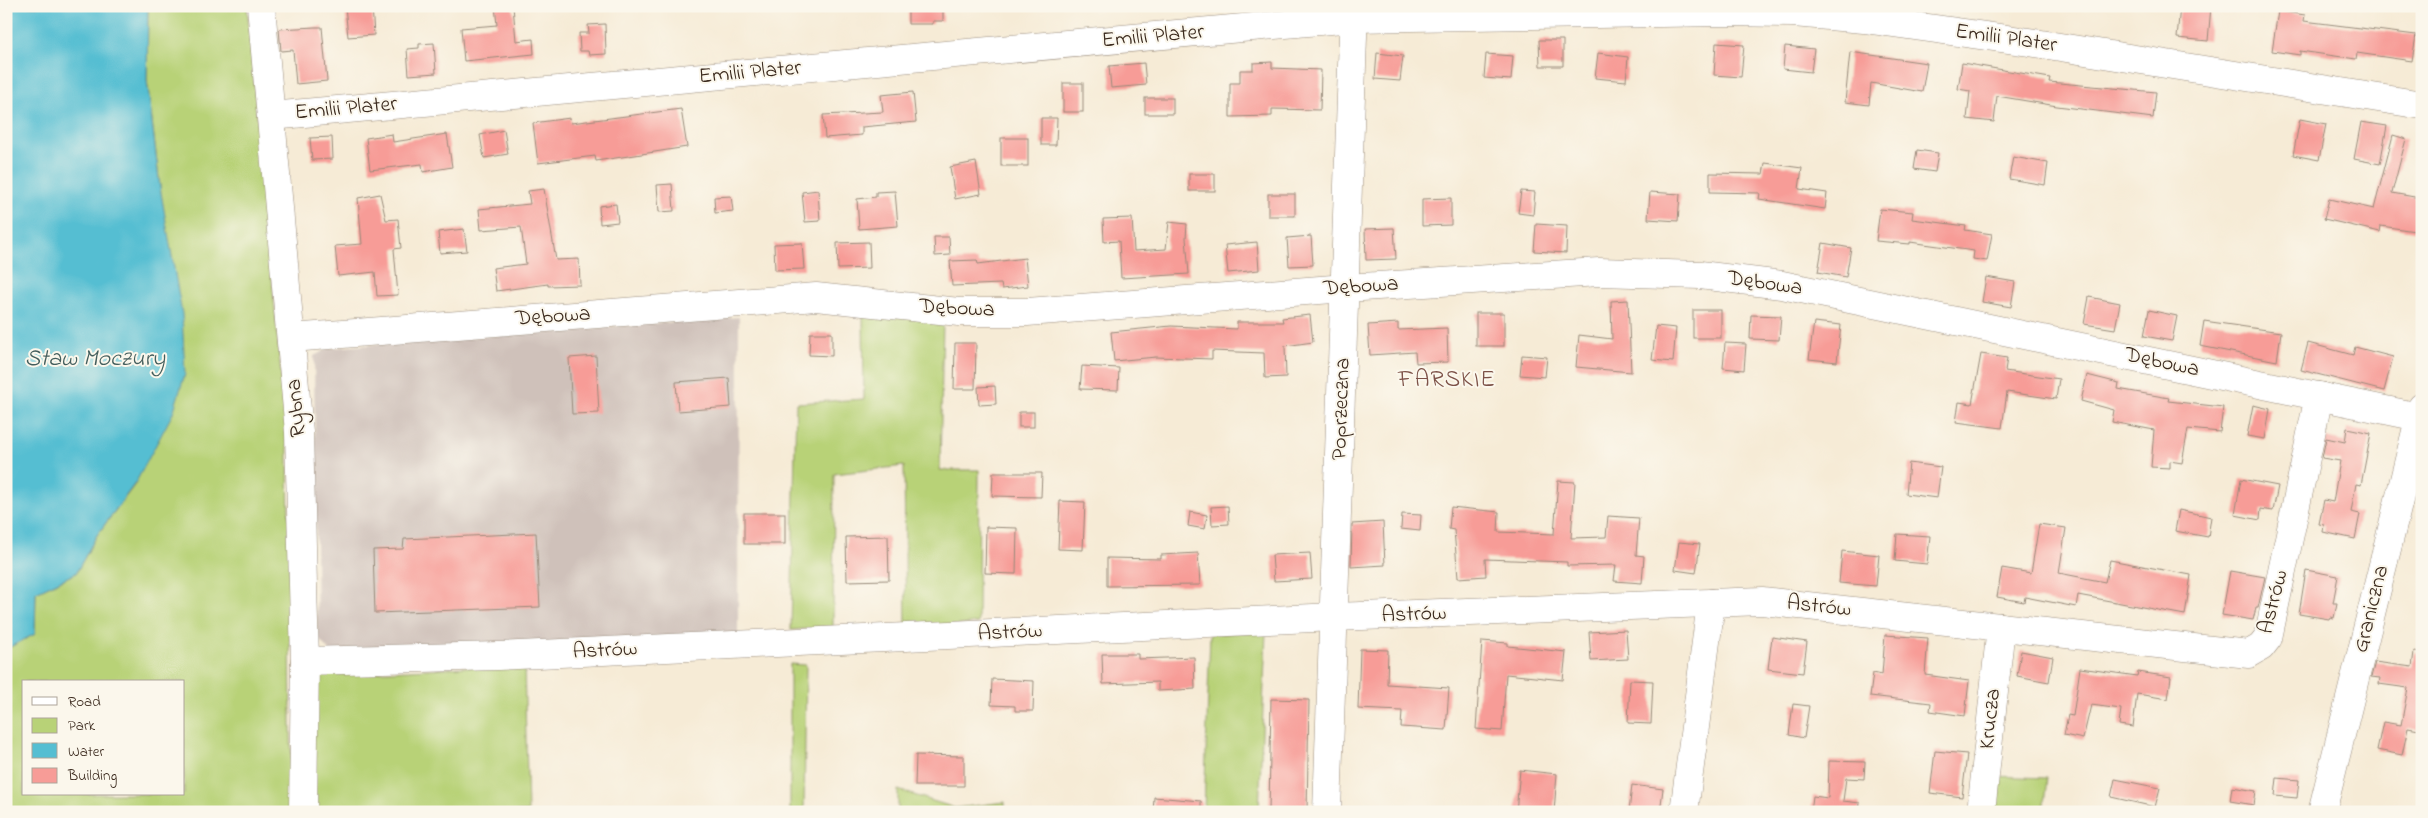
<svg xmlns="http://www.w3.org/2000/svg" width="2428" height="818" font-family="'Indie Flower',sans-serif">
<rect width="100%" height="100%" fill="#fbf7ec"/>
<filter id="ink" filterUnits="userSpaceOnUse"><feTurbulence type="fractalNoise" baseFrequency=".02" numOctaves="2"/><feDisplacementMap in="SourceGraphic" scale="10" xChannelSelector="R" yChannelSelector="G"/><feConvolveMatrix kernelMatrix="1 2 1 2 8 2 1 2 1" color-interpolation-filters="sRGB"/></filter>
<filter id="wash" filterUnits="userSpaceOnUse"><feTurbulence type="fractalNoise" baseFrequency=".0096" numOctaves="4" result="noise"/><feDisplacementMap in="SourceGraphic" scale="20" xChannelSelector="R" yChannelSelector="G"/><feGaussianBlur stdDeviation="1.12" result="paint"/><feColorMatrix in="noise" values="0 0 0 0 0 0 0 0 0 0 0 0 0 0 0 0 0 1.4 0 .05"/><feComposite in="paint" operator="in"/></filter>
<g filter="url(#wash)">
<rect width="100%" height="100%" fill="#f6ebd6"/>
<!-- industrial -->
<path fill="#cfc1ba" d="M739,317L738,635L331,653L317,637L314,356L329,348Z"/>
<!-- green -->
<g fill="#b8d277" stroke="#7a7e4a" fill-rule="evenodd">
<path d="M148,6H247L288,451L292,812H6V649L35,634L36,592L76,573L97,535L136,483L160,187L147,80ZM24,682H184V794H24Z"/>
<path d="M863,315L943,319L940,470H979L978,623L906,631L904,466L834,474L833,627L791,630L796,403L864,399Z"/>
<path d="M1266,631L1259,812H1204L1210,634Z"/>
<path d="M524,664L528,812H312V675Z"/>
<path d="M790,664L806,665L804,812H790Z"/>
<path d="M1991,776L2047,778L2043,812H1989Z"/>
<path d="M898,790L955,808L1005,802V812H898Z"/>
</g>
<!-- water -->
<path fill="#55bed2" stroke="#487478" d="M6,6H148L147,80L160,187L182,314L185,374L173,413L136,482L97,535L76,573L36,592L35,634L6,649Z"/>
<g id="blocks">
<!-- building -->
<g fill="#f79c97">
<path d="M345,6H372L374,35L348,37Z"/>
<path d="M495,6H513L516,41L533,39L534,54L464,61L461,28L497,25Z"/>
<path d="M908,6H943V21H933V24H908Z"/>
<path d="M2180,6H2211L2208,41L2177,38Z"/>
<path d="M2278,11L2305,15L2304,21L2416,35L2412,61L2357,53L2356,59L2300,51V55L2272,51Z"/>
<path d="M605,24L606,54L589,55L588,51H580L579,33H589L588,25Z"/>
<path d="M315,27H322L327,81L296,84L293,50L281,51L279,29Z"/>
<path d="M1539,40H1563V66H1540Z"/>
<path d="M434,43L436,73L409,75L407,49L419,48V44Z"/>
<path d="M1716,43L1744,45L1741,77L1714,75Z"/>
<path d="M1785,46L1814,49L1811,72L1783,69Z"/>
<path d="M1850,52L1927,63L1922,92L1871,83L1869,105L1845,102Z"/>
<path d="M1377,53L1403,56L1400,81L1375,79Z"/>
<path d="M1598,53L1628,57L1626,81L1595,78Z"/>
<path d="M1486,54L1513,56L1511,80L1484,78Z"/>
<path d="M1272,62V68L1321,70L1320,110L1272,109V116L1230,117V83H1240V70H1253V63Z"/>
<path d="M1144,63L1146,85L1111,88L1109,66Z"/>
<path d="M1962,63L2050,78L2049,82L2156,92L2153,118L2057,106L1997,96L1994,122L1967,119L1970,91L1958,89Z"/>
<rect x="1063" y="83" width="20" height="29"/>
<path d="M913,92L916,122L862,127V135L825,138L823,115L883,112L881,95Z"/>
<rect x="1145" y="98" width="28" height="16"/>
<path d="M681,109L687,147L596,161L595,156L538,163L533,123L570,118L571,123Z"/>
<path d="M1041,118H1057L1056,145H1041Z"/>
<path d="M2300,119L2326,124L2319,160L2293,155Z"/>
<path d="M2361,122L2387,126L2380,164L2354,159Z"/>
<path d="M504,130L508,154L484,158L480,135Z"/>
<path d="M392,134L393,142L447,134L452,167L423,172L422,164L370,170L366,138Z"/>
<path d="M2393,135L2406,139L2392,193L2420,198L2415,231L2381,226L2380,232L2324,219L2329,199L2374,209Z"/>
<path d="M332,137L333,159L312,160L310,138Z"/>
<rect x="1001" y="138" width="27" height="28"/>
<path d="M1917,150L1938,153L1935,172L1914,169Z"/>
<path d="M2013,157L2048,163L2045,185L2009,179Z"/>
<path d="M976,162L981,194L955,199L950,167Z"/>
<path d="M1765,163L1802,168L1799,189L1827,193L1825,209L1759,199L1760,193L1710,192V173L1763,174Z"/>
<rect x="1189" y="174" width="26" height="17"/>
<path d="M672,184L674,211L659,212L657,185Z"/>
<path d="M544,189L556,260L579,259L580,285L548,286V284L496,291L493,268L526,264L521,227L481,230L479,209L530,204L528,191Z"/>
<path d="M818,190L820,221L805,222L802,192Z"/>
<path d="M895,191L898,226L859,229L857,199L876,197V192Z"/>
<path d="M1521,191L1535,192L1533,215L1518,213Z"/>
<path d="M1650,192L1680,194L1678,221L1648,219Z"/>
<path d="M380,194L386,220L398,219L401,248L394,249L398,295L377,296L375,272L338,276L335,246L362,244L358,198Z"/>
<rect x="1268" y="194" width="27" height="22"/>
<path d="M731,196L733,211L715,213L714,197Z"/>
<path d="M1451,198V225L1422,226V199Z"/>
<path d="M616,204L618,222L600,224L599,206Z"/>
<path d="M1880,209L1913,212L1912,219L1966,226L1965,230L1992,234L1987,261L1973,259L1974,251L1910,242V244L1876,241Z"/>
<path d="M1132,218L1134,251L1166,249L1169,222L1187,224L1186,238L1189,274L1121,278L1119,241L1104,242L1103,219Z"/>
<path d="M1536,224L1567,226L1566,253L1534,251Z"/>
<path d="M1394,228L1396,259L1366,260L1365,229Z"/>
<path d="M464,229L467,251L440,253L438,232Z"/>
<path d="M1311,236L1313,265L1289,266L1287,238Z"/>
<path d="M934,237H949L950,255L935,256Z"/>
<path d="M869,242L870,268L838,269L837,243Z"/>
<path d="M1257,242L1259,270L1228,273L1225,245Z"/>
<path d="M802,243L804,269L775,270L774,244Z"/>
<path d="M1823,243L1851,248L1846,277L1818,272Z"/>
<path d="M1025,258L1028,286L1002,289L1001,284L952,286L950,261L977,260L978,264Z"/>
<path d="M1986,277L2015,282L2011,307L1982,302Z"/>
<path d="M2089,297L2120,303L2115,329L2084,324Z"/>
<path d="M1628,300L1631,372L1576,367L1579,335L1612,339L1611,301Z"/>
<rect x="1693" y="310" width="28" height="28"/>
<path d="M2149,310L2177,316L2172,341L2144,336Z"/>
<rect x="1476" y="313" width="28" height="33"/>
<path d="M1310,315L1313,342L1285,346L1286,377L1265,378L1264,353L1212,351V359L1156,357L1114,361L1111,332L1171,326L1237,329V322H1283L1282,318Z"/>
<path d="M1751,315L1781,316L1779,340L1750,339Z"/>
<path d="M2204,321L2281,332L2277,361L2200,346Z"/>
<path d="M1814,322L1841,325L1837,362L1809,359Z"/>
<path d="M1398,323V330L1447,328L1448,362L1416,363L1415,352L1370,355L1368,325Z"/>
<path d="M1656,326L1676,328L1673,362L1652,360Z"/>
<path d="M810,333H832V356L809,355Z"/>
<path d="M955,343H976L975,389H954Z"/>
<path d="M1725,343L1746,344L1744,370L1723,368Z"/>
<path d="M2308,343L2353,355L2355,347L2393,357L2384,391L2301,370Z"/>
<path d="M1981,354L2007,358L2005,371L2059,379L2056,399L2007,392L2002,428L1956,422L1959,402L1972,404Z"/>
<path d="M1522,355L1547,357L1545,377L1520,375Z"/>
<path d="M596,356L599,413L572,414L569,358Z"/>
<path d="M1082,366L1119,368L1118,390L1080,389Z"/>
<path d="M2087,375L2119,383L2118,389L2169,398L2168,401L2223,407L2220,432L2188,429L2182,463L2170,461V468L2151,467L2154,430L2112,422L2114,410L2081,401Z"/>
<path d="M729,378L731,407L678,411L676,382Z"/>
<path d="M995,386L996,404L979,405L978,387Z"/>
<path d="M2253,405L2270,409L2265,439L2247,436Z"/>
<rect x="1019" y="412" width="15" height="15"/>
<path d="M2347,428L2371,433L2361,485L2356,484L2351,512L2360,514L2355,539L2323,532L2324,525L2319,524L2324,500L2333,502L2340,461L2322,458L2326,438L2345,442Z"/>
<path d="M1909,463L1941,467L1937,498L1906,494Z"/>
<path d="M993,473H1042L1041,497L992,496Z"/>
<path d="M2241,479L2278,486L2273,511L2261,509L2260,520L2235,515Z"/>
<path d="M1558,481L1575,482L1571,538L1606,537L1608,516L1639,518L1636,555L1644,556L1642,583L1614,581L1616,565L1567,566V562L1485,559L1486,576L1458,578L1454,530L1449,529L1451,507L1499,512L1498,532L1554,534Z"/>
<path d="M1060,501L1085,502L1083,550L1058,549Z"/>
<path d="M1228,506L1229,524L1212,525L1211,507Z"/>
<path d="M2179,510L2211,517L2208,537L2175,531Z"/>
<path d="M1190,512L1207,515L1205,529L1188,526Z"/>
<rect x="744" y="513" width="41" height="31"/>
<path d="M1402,514L1421,515L1420,531L1401,529Z"/>
<path d="M1383,522L1385,565L1351,567L1352,524Z"/>
<path d="M2039,524L2066,528L2059,573L2105,582L2110,560L2191,575L2185,615L2078,595L2076,607L2025,597L2024,602L1997,597L2002,568L2031,573Z"/>
<path d="M986,527L1017,528L1016,574L985,573Z"/>
<path d="M536,533L540,607L375,613L373,550L403,549L404,539Z"/>
<path d="M1897,534L1930,536L1927,564L1895,561Z"/>
<path d="M888,536L889,580L847,581L846,537Z"/>
<path d="M1679,542L1700,544L1696,573L1675,570Z"/>
<path d="M1842,551L1879,555L1876,586L1839,583Z"/>
<path d="M1198,553L1200,585L1107,586V558L1161,559V555Z"/>
<path d="M1310,553L1312,579L1274,581L1272,555Z"/>
<path d="M2306,570L2338,576L2333,603H2337L2334,618L2330,617L2329,619L2299,614Z"/>
<path d="M2230,571L2265,577L2258,608H2256L2253,620L2222,615Z"/>
<path d="M1626,630L1628,659L1591,661L1589,632Z"/>
<path d="M1885,635L1928,638L1925,675L1969,681L1965,716L1930,711L1931,703L1870,696L1873,673L1882,675Z"/>
<path d="M1772,637L1807,642L1803,673L1768,669Z"/>
<path d="M1482,641L1508,643V646L1566,652L1563,680L1506,674L1502,731L1476,729Z"/>
<path d="M1360,649L1388,650L1387,684L1449,688L1446,730L1401,727L1402,711L1358,709Z"/>
<path d="M2021,651L2053,657L2049,682L2017,676Z"/>
<path d="M2414,652L2422,653V712L2419,730L2408,728L2402,755L2377,750L2383,722L2401,725L2408,688L2379,684L2380,678L2371,677L2375,662L2412,667Z"/>
<path d="M1102,654H1138V659L1194,657L1195,689L1158,691V682L1103,684Z"/>
<path d="M2080,668L2137,676L2138,672L2171,677L2168,699L2137,694L2133,727L2119,725L2121,709L2091,705L2083,739L2064,735L2068,715L2073,716Z"/>
<path d="M992,679L1034,681L1033,711H1015V706L991,705Z"/>
<path d="M1630,680L1653,681L1651,724L1628,723Z"/>
<path d="M1271,699L1309,700L1307,812H1269Z"/>
<path d="M1793,704L1809,706L1804,738L1789,735Z"/>
<path d="M1935,751L1967,754L1962,797L1930,793Z"/>
<path d="M916,755L964,756V786H915Z"/>
<path d="M1829,761L1865,762L1864,779L1846,778L1843,801L1860,803L1859,812H1811L1813,796L1828,798Z"/>
<path d="M1520,770L1557,774L1554,812H1516Z"/>
<path d="M2277,778L2299,780L2297,798L2275,796Z"/>
<path d="M2115,779L2160,788L2155,807L2111,797Z"/>
<path d="M1632,785L1663,789L1660,812H1629Z"/>
<path d="M2232,787L2256,791L2254,805L2230,801Z"/>
<path d="M1154,797L1201,801V812H1153Z"/>
</g>
</g>
</g>
<g filter="url(#ink)">
<use href="#blocks" fill-opacity="0" stroke="#988a7a" stroke-width="1"/>
<g fill="none" stroke-linecap="round" stroke-linejoin="round">
<!-- minor casing -->
<g stroke="#988a7a" stroke-width="29">
<g id="minor">
<path d="M261,6L299,432L305,661L303,812"/>
<path d="M271,116L1353,18L1724,12L1793,13L1864,19L2029,42L2422,105"/>
<path d="M291,338L816,297L959,312H1027L1346,288L1599,272L1700,275L1782,285L2419,417"/>
<path d="M305,661L498,656L1335,617L1762,601L2249,654L2261,647L2268,638L2319,396"/>
<path d="M1327,812L1354,6"/>
<path d="M1684,812L1711,603"/>
<path d="M1981,812L2001,627"/>
<path d="M2322,812L2422,407"/>
</g>
</g>
<!-- minor -->
<use href="#minor" stroke="#fff" stroke-width="28"/>
</g>
</g>
<g text-anchor="middle" dominant-baseline="central" stroke-width="4" stroke-linejoin="round" paint-order="stroke">
<!-- street labels -->
<g font-size="22" fill="#3b2a1e" stroke="#fbf7ec">
<text transform="translate(1153 37) rotate(-5)">Emilii Plater</text>
<text transform="translate(2006 39) rotate(8)">Emilii Plater</text>
<text transform="translate(750 73) rotate(-5)">Emilii Plater</text>
<text transform="translate(346 109) rotate(-5)">Emilii Plater</text>
<text transform="translate(1765 284) rotate(8)">Dębowa</text>
<text transform="translate(1361 287) rotate(-4)">Dębowa</text>
<text transform="translate(957 309) rotate(3)">Dębowa</text>
<text transform="translate(553 317) rotate(-4)">Dębowa</text>
<text transform="translate(2162 363) rotate(12)">Dębowa</text>
<text transform="translate(297 408) rotate(-95)">Rybna</text>
<text transform="translate(1342 409) rotate(-88)">Poprzeczna</text>
<text transform="translate(2274 602) rotate(-76)">Astrów</text>
<text transform="translate(1819 607) rotate(6)">Astrów</text>
<text transform="translate(2372 609) rotate(-76)">Graniczna</text>
<text transform="translate(1414 615) rotate(-2)">Astrów</text>
<text transform="translate(1010 633) rotate(-3)">Astrów</text>
<text transform="translate(605 651) rotate(-3)">Astrów</text>
<text transform="translate(1991 719) rotate(-84)">Krucza</text>
</g>
<!-- water labels -->
<g font-size="24" font-style="italic" fill="#445e5d" stroke="#fbf7ec">
<text x="95" y="359">Staw Moczury</text>
</g>
<!-- neighbourhood labels -->
<g font-size="24" letter-spacing="1" fill="#7d5248" stroke="#fbf7ec">
<text x="1447" y="380">FARSKIE</text>
</g>
</g>
<!-- margin -->
<rect width="2428" height="818" fill="none" stroke="#fbf7ec" stroke-width="25"/>
<!-- legend -->
<rect x="22" y="680" width="162" height="115" fill="#fbf7ec" stroke="#aea59a"/>
<rect x="32" y="697" width="25" height="8" fill="#ffffff" stroke="#aea59a"/>
<text x="68" y="706" font-size="15" fill="#3b2a1e">Road</text>
<rect x="32" y="718" width="25" height="15" fill="#b8d277" stroke="#aea59a"/>
<text x="68" y="730" font-size="15" fill="#3b2a1e">Park</text>
<rect x="32" y="743" width="25" height="15" fill="#55bed2" stroke="#aea59a"/>
<text x="68" y="756" font-size="15" fill="#3b2a1e">Water</text>
<rect x="32" y="768" width="25" height="15" fill="#f79c97" stroke="#aea59a"/>
<text x="68" y="780" font-size="15" fill="#3b2a1e">Building</text>
</svg>
